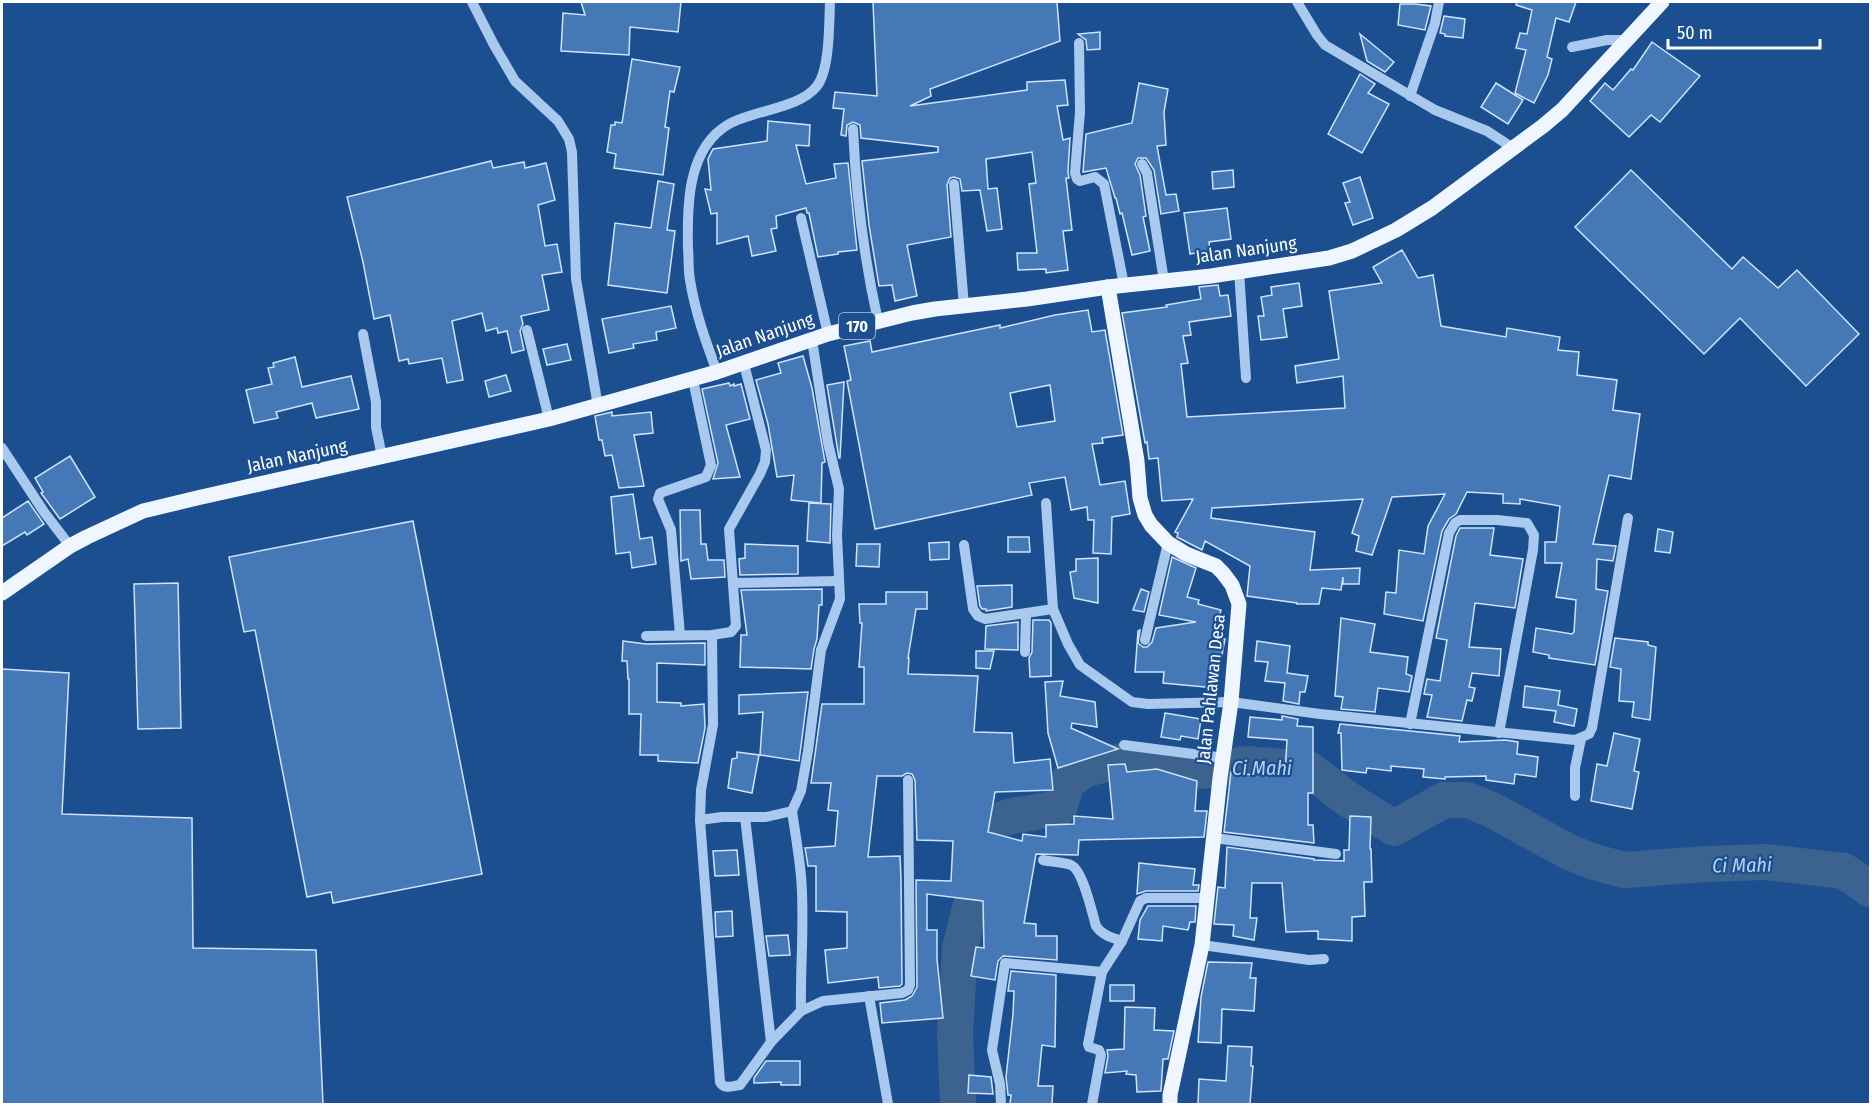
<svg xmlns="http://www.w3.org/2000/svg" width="1872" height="1106" font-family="'Fira Sans Condensed',sans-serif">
<rect width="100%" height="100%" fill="#1b4f8f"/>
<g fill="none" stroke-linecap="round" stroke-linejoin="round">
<!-- river -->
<path stroke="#3c6290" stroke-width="36" d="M958,1104L955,1033L960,949L978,876L980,843L990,824L1011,816L1059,808L1067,782L1086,769L1130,759L1203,771L1247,764L1309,769L1346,798L1394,828L1444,800H1468L1492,810L1567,851L1594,862L1625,870L1706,864L1765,862L1844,871L1870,889"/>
</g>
<!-- building -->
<g fill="#4478b7" stroke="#cfe3fa" stroke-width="1.5" fill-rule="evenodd">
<path d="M581,2H681L678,32L630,27L629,55L561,51L563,13L585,15Z"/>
<path d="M873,2H1057L1060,41L930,89L931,96L910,106L1027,90V82L1065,80L1068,105L1057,106L1063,140L1070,138L1068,172L1069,178H1066L1072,230L1063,231L1068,270L1046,273V269L1018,270L1017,253H1037L1029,184L1036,183L1032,152L986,159L988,189L997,188L1002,229L987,231L980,190L962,191L960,179L954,177L950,178L947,185L951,237L907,245L917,296L895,301L892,285L879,286L869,225L862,161L938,152V147L861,138L860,125L853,122L847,125L846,136L841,135L844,109L833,108L835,92L877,96Z"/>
<path d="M1517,2H1576L1569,22L1556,18L1547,57L1552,59L1548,75L1534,103L1515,93L1526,50L1516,48L1520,33L1527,34L1532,10L1516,5Z"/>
<path d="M1400,4H1415L1431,6L1425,30L1398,25Z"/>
<path d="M1444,16L1465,19L1463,38L1445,36V34L1440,33Z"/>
<path d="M1100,32V49L1087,50L1086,40L1078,34Z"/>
<path d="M1360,34L1394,62L1385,72L1367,61Z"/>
<path d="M1652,42L1700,76L1660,122L1651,115L1629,137L1590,101L1605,83L1613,90L1631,69L1633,70Z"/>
<path d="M632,59L680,67L674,92L670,91L665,127L669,128L663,175L614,168L616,154L607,152L611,125H615V122L622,123Z"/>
<path d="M1360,74L1375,84L1368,93L1389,104L1362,153L1328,134Z"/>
<path d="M1139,83L1168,89L1164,112L1166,145L1157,146L1166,195L1176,194L1179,211L1161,214L1154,170L1146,158H1138L1135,164L1140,175L1146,216L1143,217L1150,251L1132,255L1122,213L1120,214L1116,198H1115L1106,168L1083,172L1086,134L1132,123Z"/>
<path d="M1496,83L1523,100L1508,124L1481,107Z"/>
<path d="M768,121L810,125L809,146L796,145L806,184L836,178L834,164L848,163L857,250L838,252V254L818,257L809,213H807L806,208L776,216L777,228L771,229L776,251L752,256L748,236L717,244V213L711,214L705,189L711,190L708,159L713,149L767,141Z"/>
<path d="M491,161L493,168L524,162L525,168L546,163L555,200L538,205L545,246L557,244L562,272L542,275L549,310L521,316L523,324L520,331L524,350L512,353L507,331L498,333L497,328L486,331L482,313L452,321L463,380L447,383L442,358L409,364L408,359L399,361L390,315L374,319L363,262L347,197Z"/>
<path d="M1233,170L1234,187L1213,189L1212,172Z"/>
<path d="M1631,170L1732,269L1743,257L1778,288L1797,270L1859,334L1806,386L1740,318L1704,354L1575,227Z"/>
<path d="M1360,177L1373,218L1353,225L1345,203L1350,202L1343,183Z"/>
<path d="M658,181L674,184L667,230L675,231L667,293L608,285L615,223L651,228Z"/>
<path d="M1227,208L1231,239L1209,242L1210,251L1190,254L1184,213Z"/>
<path d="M1402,250L1418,278L1433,275L1441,326L1506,337L1507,328L1560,337L1558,350L1579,352L1577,375L1617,380L1613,410L1640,414L1631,479L1609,475L1593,544L1616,546L1613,561L1597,559L1596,589L1608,591L1595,665L1549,658V655L1533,652L1536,628L1572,634L1574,632L1576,600L1556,597L1562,563H1545V542H1556L1560,506L1520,499V504L1503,503V494L1467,492L1456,514L1449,519L1442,531L1423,621L1384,614L1386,592L1396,593L1399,550L1424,554L1428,526L1445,494L1392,497L1372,555L1356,551L1359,536L1352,533L1363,499L1212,508L1211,518L1315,532L1310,570L1360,568L1359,584H1343V577L1341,590L1322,588L1319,604H1297V603L1247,596L1250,566L1205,541L1202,550L1177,537L1178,533L1175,532L1193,499L1162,501L1158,458L1149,459L1147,442L1145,443L1122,313L1167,307L1166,305L1201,299L1199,287L1218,285L1220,296L1228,295L1231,316L1189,322L1191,335L1183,336L1188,363L1181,364L1187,417L1345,408L1343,376L1297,383L1295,366L1339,359L1329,291L1382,283L1373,267Z"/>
<path d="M1299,283L1302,306L1283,309L1287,337L1261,340L1258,316H1264L1261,297L1272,295L1271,287Z"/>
<path d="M671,306L676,328L656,332L657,340L633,344L634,348L609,353L602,319Z"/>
<path d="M1088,310L1092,332L1105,330L1123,435L1102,438L1103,443L1092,444L1100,485L1125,481L1130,514L1112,517L1111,554L1093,553L1094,520H1088L1087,507L1071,510L1065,477L1029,483L1032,495L875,529L847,381L851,380L844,346L870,341L872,352L1000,325V328L1055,315ZM1050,385L1055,421L1017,427L1010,393Z"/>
<path d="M567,344L571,360L547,365L543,349Z"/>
<path d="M803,356L812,388L825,462L822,463L821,503L791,500L794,475L777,477L768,424L756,380L781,373L778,363Z"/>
<path d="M295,357L302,387L351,376L359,409L316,418L312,403L276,412L278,418L254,423L246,390L272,384L268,368L274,367L273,363Z"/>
<path d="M506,375L511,391L489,397L485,381Z"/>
<path d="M844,382L840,458H839L827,385Z"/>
<path d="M729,383L730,386L734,384V386L741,384L750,419L726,425L740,477L713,479L718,463L702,389Z"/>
<path d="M612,412V416L651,412L653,433L634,435L644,486L619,488L612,455L605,456L602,440H599L595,416Z"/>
<path d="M70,456L95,497L60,519L41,493L43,492L35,478Z"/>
<path d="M633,494L640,539L652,537L656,564L632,568L630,552L616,554L611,497Z"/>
<path d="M28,501L44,524L27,535L25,532L2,546V518Z"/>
<path d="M809,503L831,504L830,543L807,541Z"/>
<path d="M680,510H700L701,544H706L708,560H724L725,577L691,579L688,559L681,561Z"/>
<path d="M413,521L482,874L333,903L331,892L307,897L255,630L244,632L229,557Z"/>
<path d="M1460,528H1494L1490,555L1523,559L1515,608L1475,603L1469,647L1501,649L1499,676L1472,673L1469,687L1475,688L1472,701L1467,700L1462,721L1427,717L1432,695L1424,694L1427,679L1440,681L1447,640L1436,638L1456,536Z"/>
<path d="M1658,529L1673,532L1670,553L1655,551Z"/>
<path d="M1008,537H1029L1030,552H1008Z"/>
<path d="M949,542V559L930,560L929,543Z"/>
<path d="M745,544L798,546V574L740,575L739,559L745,558Z"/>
<path d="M857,544H880L879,567L856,566Z"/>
<path d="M1172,557L1196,568L1187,597L1199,600L1198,604L1221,610L1214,636L1225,639L1218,675L1217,674L1215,688L1163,683L1164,672H1135L1138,631L1140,630L1138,643L1143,647H1147L1152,642L1156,628L1196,622L1159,615Z"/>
<path d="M1098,558V603L1074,598L1070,572L1076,571V559Z"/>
<path d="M178,583L181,728L138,729L134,584Z"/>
<path d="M1012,585V607L986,611V609H982L980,606L977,586Z"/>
<path d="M822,589V605H819L817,639L814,649L811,669L740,667L741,635H747L741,590Z"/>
<path d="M1141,589L1149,592L1144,612L1133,610Z"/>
<path d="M886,592H927V609H916L908,658H909L908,674L978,676L974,732L1012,733L1014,763L1050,759L1053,790L995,792L988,832L1022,841L1023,834L1046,837V825L1074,824V816L1113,819L1108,765L1125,764L1127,772L1157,769L1197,781L1195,811H1207L1204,837L1079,840L1078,855L1036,854L1024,923L1036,924V936H1057V960L1003,956L998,961L995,980L971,976L976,947L984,948L983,901L927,894V930H937V959L943,1018L882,1023L880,1003L905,1000L912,996L917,987L916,880L951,881L953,841L917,840L915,780L912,774L907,773L902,776H877L868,857L900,856L901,879L902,984L900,986L879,988L878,977L828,983L825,950L847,948V912L816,911V866H808L805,848L835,846L838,811L828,810L831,783H811L822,704H864V667H859L862,623H860L859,604H886Z"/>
<path d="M1341,618L1375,624L1370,652L1408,657L1406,674L1412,676L1409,692L1378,688L1375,712L1341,709L1343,697L1335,696Z"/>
<path d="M1033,620H1049L1051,623V676L1030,677L1029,658L1032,652Z"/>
<path d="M1018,622V650L985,649L986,626Z"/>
<path d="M1615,638L1648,642V645L1656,647L1650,720L1632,717L1634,702L1619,701L1621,669L1610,667Z"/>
<path d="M623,641L646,644L705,643V665L657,663V702L681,703V706L704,704L705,728L698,763L658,761V755H640L641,714H629V679H628L627,661H622Z"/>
<path d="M1257,641L1290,646L1287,673L1308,676L1305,692H1300L1299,704L1283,701L1285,683L1265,681L1268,662L1255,661Z"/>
<path d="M976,651H994L990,669L976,668Z"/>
<path d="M2,669L69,673L62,814L192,818L193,948L316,950L323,1104H2Z"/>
<path d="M1063,681L1060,696L1095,702L1097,727L1072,723L1071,728L1118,749L1058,768L1048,733L1045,682Z"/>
<path d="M1525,686L1560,691L1558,705L1577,709L1574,726L1554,722L1556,711L1523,707Z"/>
<path d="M808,692L799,761L760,755L763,712L739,714V695Z"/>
<path d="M1165,713L1201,719L1198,739L1181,736L1180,740L1161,737Z"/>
<path d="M1282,716L1298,719L1297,726L1313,727V793H1308V825H1313L1314,843L1224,832L1231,772L1253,775L1254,771L1285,774L1287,740L1248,737L1250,717L1282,720Z"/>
<path d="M1340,724L1460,736L1459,742L1505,740L1518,742L1517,754L1538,757L1536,777L1515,774L1514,784L1486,780V776L1445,777V779L1423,777L1424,769L1391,766V771L1367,768L1366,773L1342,770L1341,733H1338Z"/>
<path d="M1614,733L1640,739L1634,771L1639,772L1632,809L1591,801L1597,764L1607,766Z"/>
<path d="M737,752L759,755L752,793L728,788L732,759L737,758Z"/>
<path d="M1350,816L1371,817L1370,849H1371L1372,882H1364L1365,916L1352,917V941L1318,939V931L1286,932L1282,883H1252L1250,918H1257L1254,940L1233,936L1234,925L1214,924L1218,887L1225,888L1227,847L1314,859V860L1344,861V850H1349Z"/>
<path d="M737,850L739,875L715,876L713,851Z"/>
<path d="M1139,863L1195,869L1193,885H1199L1198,891H1146L1137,894Z"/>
<path d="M1148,906H1196L1195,922H1190L1188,930L1163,926L1162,941L1138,939L1140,920Z"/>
<path d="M732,911L733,936L716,937L715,912Z"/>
<path d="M788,935L790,955L769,956L766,936Z"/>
<path d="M1208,962L1252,963L1250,978H1256L1254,1011L1222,1009L1221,1043L1198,1042L1201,997Z"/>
<path d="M1011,971L1056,975L1055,1047L1042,1045L1038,1086H1053L1052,1104H1010L1011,1095H1008L1006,1077L1013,1014L1014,991H1008Z"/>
<rect x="1110" y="985" width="24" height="16"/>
<path d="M1125,1007L1155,1008L1154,1030L1174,1031L1168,1059H1163L1161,1091L1137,1092L1136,1075L1126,1074L1127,1071L1105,1073L1108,1056L1107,1050L1124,1049Z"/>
<path d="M1228,1046L1252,1047L1251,1066H1253L1250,1104H1198L1199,1079L1226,1081Z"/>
<path d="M766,1061H800V1085H781V1082L754,1083V1078Z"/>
<path d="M969,1075L991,1077L993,1094L968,1093Z"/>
</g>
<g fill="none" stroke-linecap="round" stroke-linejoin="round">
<!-- minor -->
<g stroke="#a9c9ee" stroke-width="10">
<path d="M472,2L494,45L515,81L558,121L569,139L572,152L576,279L598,406"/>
<path d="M1297,2L1317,35L1325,45L1435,110L1487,131L1513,148"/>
<path d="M1079,43L1080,112L1075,173L1077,179L1080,181L1095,177L1104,184L1124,285"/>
<path d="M1572,47L1607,40H1627"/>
<path d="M1410,96L1435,23L1439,2"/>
<path d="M853,129C856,194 864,258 878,321"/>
<path d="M1142,164L1147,173L1164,281"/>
<path d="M954,184L964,306"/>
<path d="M801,218L828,334"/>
<path d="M1239,271L1246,378"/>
<path d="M527,330L549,419"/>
<path d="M363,334L376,402V427L382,457"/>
<path d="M717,372C706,342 695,312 690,280C688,270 689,259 688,248C687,206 687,148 729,124C754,110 799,109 817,86C830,69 829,24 830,2"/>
<path d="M2,448L44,512L70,546"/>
<path d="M1046,503L1053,609L1068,644L1080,665L1132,702L1148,704L1231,702L1320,714L1575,740L1589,734L1592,728L1628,518"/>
<path d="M964,545L973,609L978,616L985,619L1053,609"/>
<path d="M733,583L839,581"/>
<path d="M680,635L671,530L658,499L660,493L706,477L711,465L693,380"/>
<path d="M712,635L713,725L701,790L700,820L720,1082C724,1090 732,1086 740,1085L771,1042L801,1011L823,1001L902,993L908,990L910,985L908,780"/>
<path d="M646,636L712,635L731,632L736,626L729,529L760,474L765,462L766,450L744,364"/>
<path d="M1145,640L1168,543"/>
<path d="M1025,652L1026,614"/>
<path d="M1410,724L1449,533L1455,523L1460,520H1497L1527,523L1534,535L1533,550L1499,733"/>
<path d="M1124,745L1224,758"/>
<path d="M1575,796V768L1581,739"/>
<path d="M792,811C795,832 799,854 801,876C805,921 800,966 801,1011"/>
<path d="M745,817L771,1042"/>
<path d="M700,820L722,817H766L792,811L801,791L808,751L821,650L840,599L837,535L839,489L828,443L812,340"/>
<path d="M1214,838L1336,854"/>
<path d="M1043,860C1052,862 1063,862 1071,865C1083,870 1092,913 1096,926C1102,935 1112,938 1122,941"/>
<path d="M1202,945L1309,960L1324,959"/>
<path d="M869,996L888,1104"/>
<path d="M1001,1104L1000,1084L992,1050L1005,963L1102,972"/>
<path d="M1092,1104L1101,1055L1099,1050L1089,1047L1088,1044L1102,972L1122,941L1140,901L1146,898H1208"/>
</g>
<!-- major -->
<g stroke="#f0f6ff" stroke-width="15">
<path d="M1108,287L1137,461L1140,498L1145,515L1151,525L1168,543L1186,554L1216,566L1223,573L1232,585L1239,604L1231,702L1220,778L1202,945L1170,1095V1104"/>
<path d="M2,593L70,546L87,537L143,511L197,498L549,419L717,372L828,334L912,313L935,309L1027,299L1108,287L1211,276L1329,258L1352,251L1396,230L1432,208L1543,126L1562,110L1662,2"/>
</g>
</g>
<g text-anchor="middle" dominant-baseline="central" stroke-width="4.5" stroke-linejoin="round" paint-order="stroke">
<!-- shield labels -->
<rect fill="#1b4f8f" stroke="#bbcadd" stroke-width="1.5" x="839" y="313" width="36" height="26" rx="4.5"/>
<g font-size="16" font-weight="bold" fill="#fff">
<text x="857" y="326">170</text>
</g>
<!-- street labels -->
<g font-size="18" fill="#fff" stroke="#1b4f8f">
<text transform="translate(1246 250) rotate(-8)">Jalan Nanjung</text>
<text transform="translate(765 335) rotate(-19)">Jalan Nanjung</text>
<text transform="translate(297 456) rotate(-12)">Jalan Nanjung</text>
<text transform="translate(1211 689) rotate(-84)">Jalan Pahlawan Desa</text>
</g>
<!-- water labels -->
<g font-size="20" font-style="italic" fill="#b5d3f5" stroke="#1b4f8f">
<text x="1262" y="768">Ci Mahi</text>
<text transform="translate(1742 865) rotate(-1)">Ci Mahi</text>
</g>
</g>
<!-- border -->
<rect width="1872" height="1106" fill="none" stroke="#ffffff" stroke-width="6"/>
<!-- scale -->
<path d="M1668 39v9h152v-9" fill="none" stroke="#ffffff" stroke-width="3"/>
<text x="1677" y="39" font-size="18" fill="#ffffff" stroke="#1b4f8f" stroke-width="4.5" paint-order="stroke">50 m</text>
</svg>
